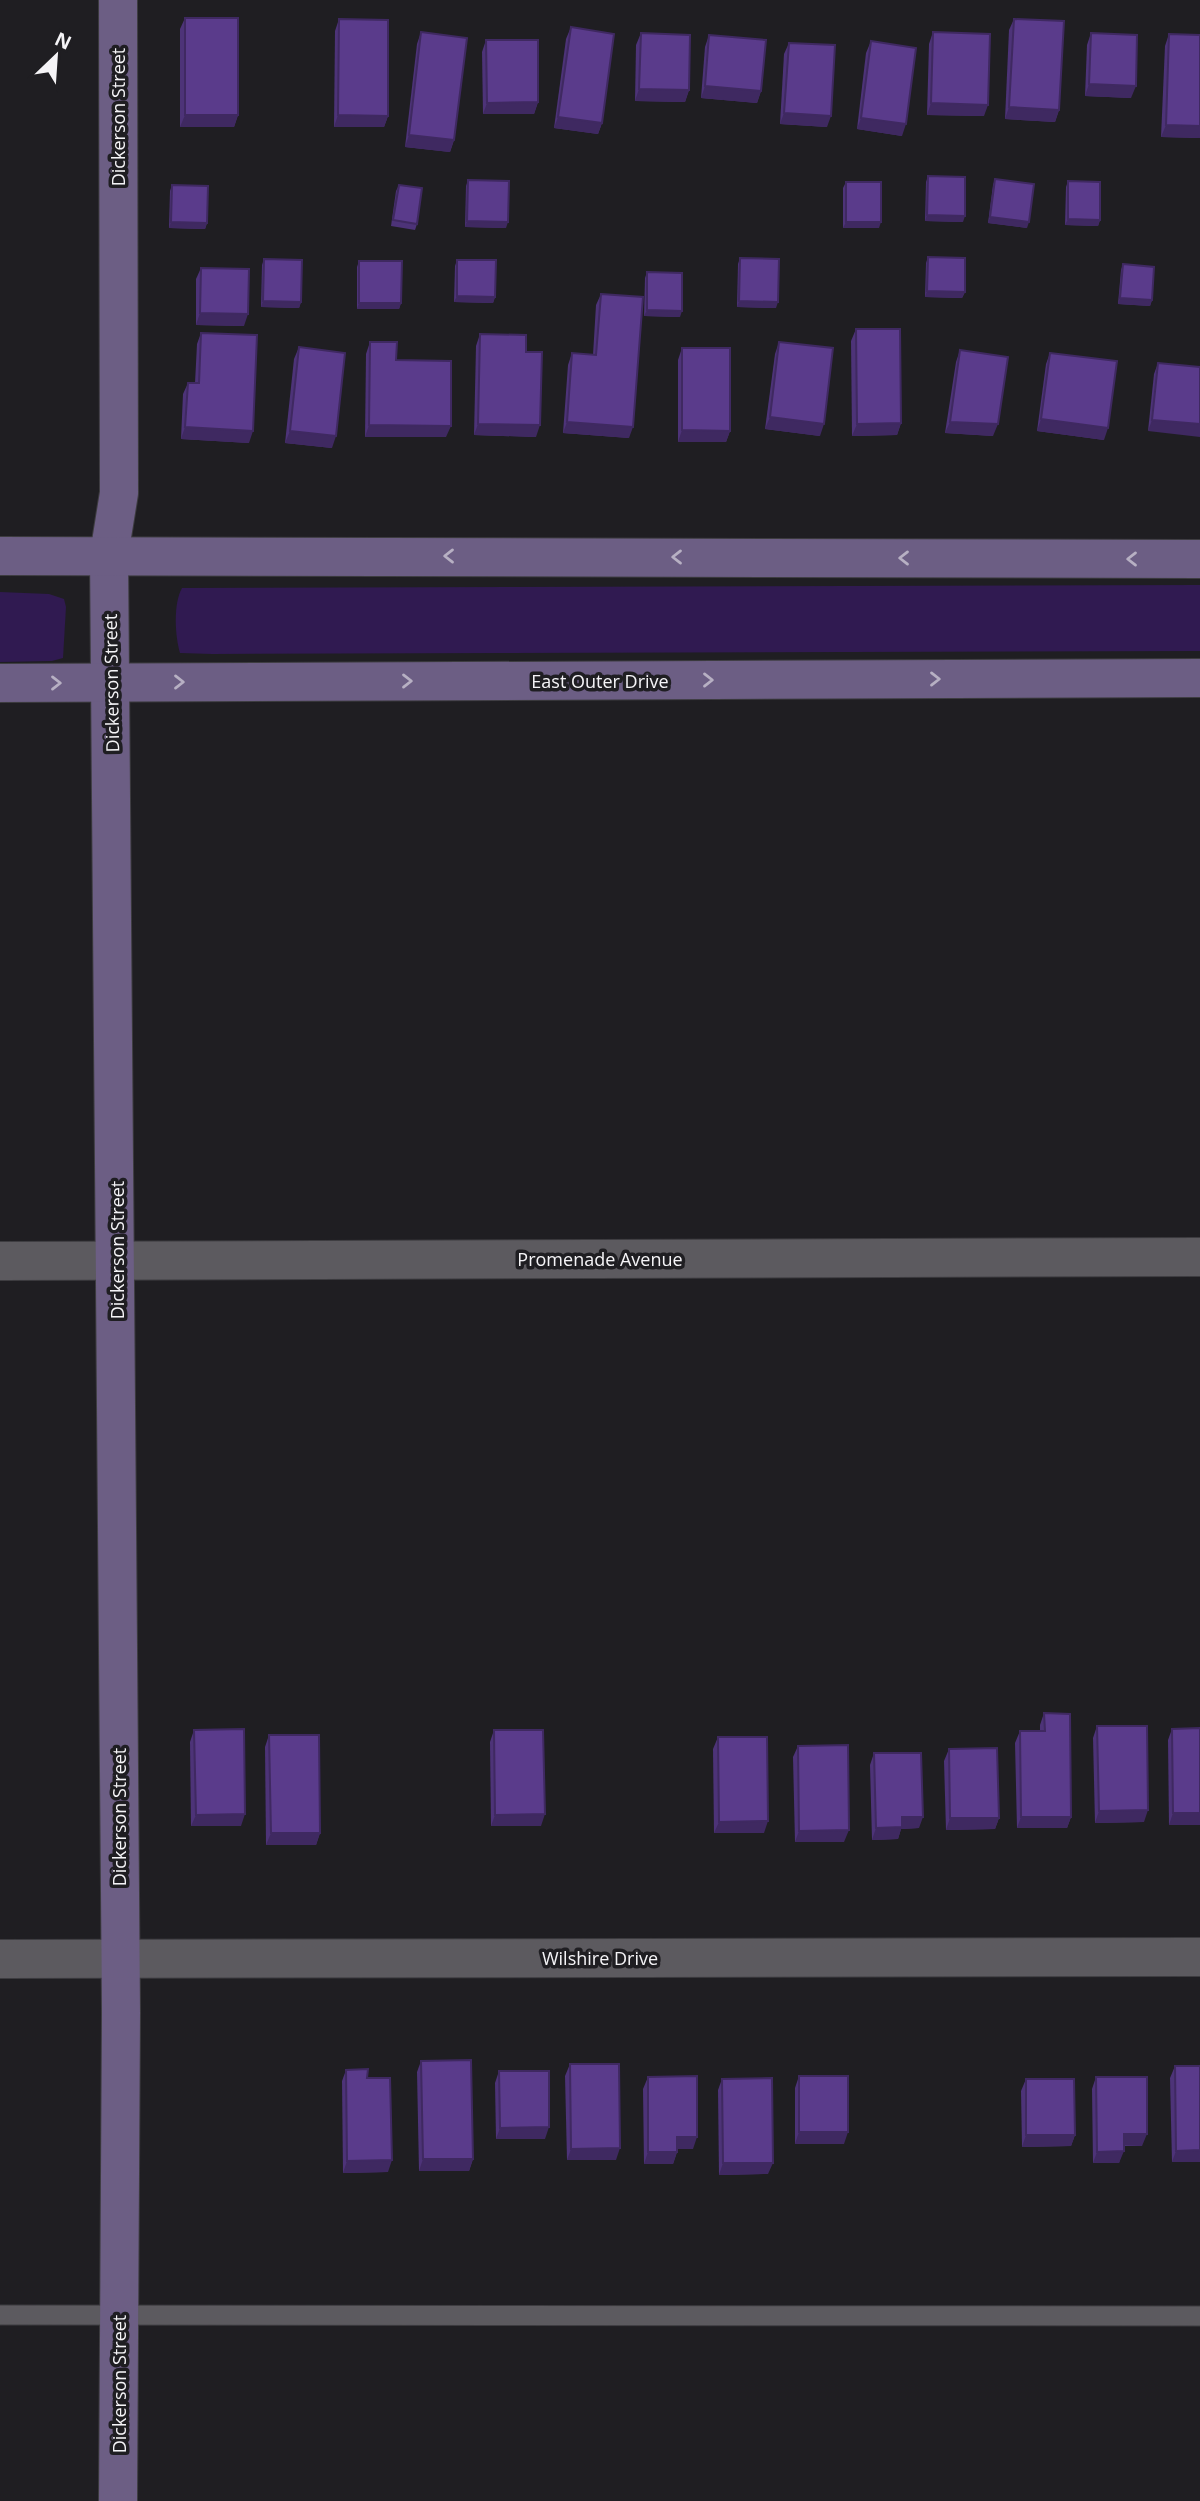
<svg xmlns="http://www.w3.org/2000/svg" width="1200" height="2501" font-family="'Open Sans',sans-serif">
<rect width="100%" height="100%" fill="#1f1e22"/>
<!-- green -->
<g fill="#301a51">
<path d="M1200,585V651L212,654L180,653C175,636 173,604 182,588Z"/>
<path d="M0,592L49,594L64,599L66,607L63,658L52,661L0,662Z"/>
</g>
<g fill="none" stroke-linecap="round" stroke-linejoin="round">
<!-- lane casing -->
<g stroke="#3d3c40" stroke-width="21">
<path id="lane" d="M0,2315L1200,2316"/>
</g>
<!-- street casing -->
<g stroke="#3d3c40" stroke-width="40">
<g id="street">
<path d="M0,1261L1200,1257"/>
<path d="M0,1959L1200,1957"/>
</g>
</g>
<!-- secondary casing -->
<g stroke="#3d3c40" stroke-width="40">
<g id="secondary">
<path d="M118,0L119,493L109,555L121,2013L118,2501"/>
<path d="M0,556L1200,559"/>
<path d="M0,683L1200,678"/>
</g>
</g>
<!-- lane -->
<use href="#lane" stroke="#5c5a5f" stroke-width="19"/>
<!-- street -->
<use href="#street" stroke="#5c5a5f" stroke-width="38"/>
<!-- secondary -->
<use href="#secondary" stroke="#6c5e84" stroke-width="38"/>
</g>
<!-- wall -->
<g fill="#4d3378">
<path d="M185,18L238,115L234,127H180V29Z"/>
<path d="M339,19L388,116L384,127H334L335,31Z"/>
<path d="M1014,19L1059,110L1055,122L1005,119L1009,30Z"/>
<path d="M571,27L602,123L598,134L554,128L566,39Z"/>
<path d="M421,32L454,140L450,152L405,147L417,44Z"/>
<path d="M933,32L984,116L927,115L929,44Z"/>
<path d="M641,33L689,90L685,102L635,101L636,45Z"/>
<path d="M1091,33L1131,98L1085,96L1087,45Z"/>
<path d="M1169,34L1200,35V138L1161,137L1165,46Z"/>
<path d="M709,35L761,91L757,103L701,98L705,47Z"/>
<path d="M486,40L538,102L534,114H483L482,52Z"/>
<path d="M871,41L902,136L857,129L866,53Z"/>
<path d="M789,43L827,127L780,124L784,54Z"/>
<path d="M928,176L963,222L925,221L926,182Z"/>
<path d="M995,179L1027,228L988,223L993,185Z"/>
<path d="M468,180L506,228L465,227L466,186Z"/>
<path d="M1068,181L1100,220L1098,226L1065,225L1066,187Z"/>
<path d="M846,182L879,228H843V188Z"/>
<path d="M172,185L207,223L205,229L169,228L170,191Z"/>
<path d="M399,185L417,224L415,230L391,226L396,191Z"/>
<path d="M928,257L965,292L962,298L925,297L926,263Z"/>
<path d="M740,258L776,308L737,307L738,264Z"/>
<path d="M264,259L301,302L299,308L261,307L262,265Z"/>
<path d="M457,260L495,297L493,303L454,302L455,266Z"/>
<path d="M359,261L401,303L399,309H357V267Z"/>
<path d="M1123,264L1152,300L1150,306L1118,304L1121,270Z"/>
<path d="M201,268L244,326L196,325V279Z"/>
<path d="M647,272L680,317L644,316L645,278Z"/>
<path d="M601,294L629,438L563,433L568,365L572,353L593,355L596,305Z"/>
<path d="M856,329L901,423L897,435L852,436L851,341Z"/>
<path d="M201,333L249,443L181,439L183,394L188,383H195L197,344Z"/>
<path d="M480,334L526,352L536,437L474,435L476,346Z"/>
<path d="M370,342L396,360L446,437H365L366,354Z"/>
<path d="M779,342L820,436L765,429L775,354Z"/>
<path d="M299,347L332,448L285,443L294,359Z"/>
<path d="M682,348L730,431L726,442H678V360Z"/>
<path d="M960,350L993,436L945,433L956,362Z"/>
<path d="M1050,353L1104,440L1037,431L1046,364Z"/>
<path d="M1158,363L1200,367L1148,431L1154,374Z"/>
<path d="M1044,1713L1071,1817L1067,1828H1017L1015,1743L1020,1731H1040V1725Z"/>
<path d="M1097,1726L1144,1822L1095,1823L1093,1738Z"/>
<path d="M1200,1728V1825H1169L1168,1740L1172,1729Z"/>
<path d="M194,1730L241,1826H191L190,1742Z"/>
<path d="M494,1730L541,1826H491L490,1742Z"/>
<path d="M269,1735L320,1833L316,1845H266L265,1747Z"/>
<path d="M718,1737L764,1833H714L713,1749Z"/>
<path d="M798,1746L844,1842H795L793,1757Z"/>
<path d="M949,1749L999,1818L995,1829L946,1830L944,1761Z"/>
<path d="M874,1753L919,1828L901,1829L898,1839L872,1840L870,1765Z"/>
<path d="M421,2061L473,2159L469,2171H419L417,2072Z"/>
<path d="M570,2064L616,2160H567L565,2076Z"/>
<path d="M1200,2065V2162H1172L1170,2078L1175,2066Z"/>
<path d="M346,2070L367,2078L388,2172L343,2173L342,2081Z"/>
<path d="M499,2071L545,2139H496L495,2083Z"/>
<path d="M799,2076L844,2144H795V2088Z"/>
<path d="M648,2077L693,2149H677V2152L673,2164H644L643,2089Z"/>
<path d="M1096,2077L1142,2146H1124L1119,2163H1093L1092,2089Z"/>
<path d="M722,2079L768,2174L719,2175L718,2090Z"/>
<path d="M1026,2079L1075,2135L1071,2146L1022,2147L1021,2091Z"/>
</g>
<!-- shaded-wall -->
<g fill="#3f2961">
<path d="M1089,84L1136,86L1131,98L1085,96Z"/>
<path d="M705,86L761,91L757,103L701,98Z"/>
<path d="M639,89L689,90L685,102L635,101Z"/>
<path d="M538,102L534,114H483L487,103Z"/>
<path d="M931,103L988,105L984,116L927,115Z"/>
<path d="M1009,107L1059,110L1055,122L1005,119Z"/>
<path d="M784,113L831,116L827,127L780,124Z"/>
<path d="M185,115H238L234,127H180Z"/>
<path d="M338,115L388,116L384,127H334Z"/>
<path d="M558,117L602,123L598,134L554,128Z"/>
<path d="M861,118L906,124L902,136L857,129Z"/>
<path d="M1166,125L1200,126V138L1161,137Z"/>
<path d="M409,135L454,140L450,152L405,147Z"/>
<path d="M927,215L965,216L963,222L925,221Z"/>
<path d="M990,217L1029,222L1027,228L988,223Z"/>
<path d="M1068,219L1100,220L1098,226L1065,225Z"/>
<path d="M467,221L508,222L506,228L465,227Z"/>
<path d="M171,222L207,223L205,229L169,228Z"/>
<path d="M846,222H881L879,228H843Z"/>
<path d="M927,291L965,292L962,298L925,297Z"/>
<path d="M457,296L495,297L493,303L454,302Z"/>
<path d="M1120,298L1152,300L1150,306L1118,304Z"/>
<path d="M263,301L301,302L299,308L261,307Z"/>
<path d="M739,301L778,302L776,308L737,307Z"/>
<path d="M359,303H401L399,309H357Z"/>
<path d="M647,310L682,311L680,317L644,316Z"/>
<path d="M200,313L248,314L244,326L196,325Z"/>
<path d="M770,417L824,424L820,436L765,429Z"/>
<path d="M1041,419L1108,428L1104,440L1037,431Z"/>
<path d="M1152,420L1200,424V437L1148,431Z"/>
<path d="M567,422L633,427L629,438L563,433Z"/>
<path d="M950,422L998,424L993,436L945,433Z"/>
<path d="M901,423L897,435L852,436L857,424Z"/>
<path d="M478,424L540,425L536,437L474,435Z"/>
<path d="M369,425L451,426L446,437H365Z"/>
<path d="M185,427L253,431L249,443L181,439Z"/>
<path d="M682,430L730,431L726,442H678Z"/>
<path d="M290,431L336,436L332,448L285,443Z"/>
<path d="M1148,1810L1144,1822L1095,1823L1099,1811Z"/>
<path d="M1173,1813H1200V1825H1169Z"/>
<path d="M245,1814L241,1826H191L196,1815Z"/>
<path d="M545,1814L541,1826H491L495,1815Z"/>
<path d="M902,1817H923L919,1828L901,1829L898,1839L872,1840L876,1828Z"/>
<path d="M1021,1817H1071L1067,1828H1017Z"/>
<path d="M950,1818H999L995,1829L946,1830Z"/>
<path d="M768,1821L764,1833H714L719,1822Z"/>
<path d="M849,1830L844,1842H795L799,1831Z"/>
<path d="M271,1833H320L316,1845H266Z"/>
<path d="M549,2127L545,2139H496L500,2128Z"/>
<path d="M799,2132H848L844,2144H795Z"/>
<path d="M1124,2134H1147L1142,2146L1120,2145Z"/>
<path d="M1026,2135H1075L1071,2146L1022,2147Z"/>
<path d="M677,2137H697L693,2149H672Z"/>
<path d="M620,2148L616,2160H567L571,2149Z"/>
<path d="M1200,2150V2162H1172L1176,2151Z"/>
<path d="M1124,2151L1119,2163H1093L1097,2152Z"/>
<path d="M648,2152H677L673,2164H644Z"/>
<path d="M423,2159H473L469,2171H419Z"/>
<path d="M392,2160L388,2172L343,2173L347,2161Z"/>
<path d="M723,2163H773L768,2174L719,2175Z"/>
</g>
<!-- building -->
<g fill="#5a3b8b" stroke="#3f2961" stroke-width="2">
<rect x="185" y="18" width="53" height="97"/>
<path d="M339,19L388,20V116L338,115Z"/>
<path d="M1014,19L1064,21L1059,110L1009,107Z"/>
<path d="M571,27L614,34L602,123L558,117Z"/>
<path d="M421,32L467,38L454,140L409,135Z"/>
<path d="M933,32L990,34L988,105L931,103Z"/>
<path d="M641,33L690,35L689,90L639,89Z"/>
<path d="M1091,33L1137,35L1136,86L1089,84Z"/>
<path d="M1169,34L1200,35V126L1166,125Z"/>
<path d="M709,35L766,40L761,91L705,86Z"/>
<path d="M486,40H538V102L487,103Z"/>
<path d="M871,41L916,48L906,124L861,118Z"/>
<path d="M789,43L835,45L831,116L784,113Z"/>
<path d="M928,176L965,177V216L927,215Z"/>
<path d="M995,179L1034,184L1029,222L990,217Z"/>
<path d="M468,180L509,181L508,222L467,221Z"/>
<path d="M1068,181L1100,182V220L1068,219Z"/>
<rect x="846" y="182" width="35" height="40"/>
<path d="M172,185L208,186L207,223L171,222Z"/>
<path d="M399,185L422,188L417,224L393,220Z"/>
<path d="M928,257L965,258V292L927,291Z"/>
<path d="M740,258L779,259L778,302L739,301Z"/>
<path d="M264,259L302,260L301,302L263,301Z"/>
<path d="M457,260H496L495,297L457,296Z"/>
<path d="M359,261H402L401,303H359Z"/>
<path d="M1123,264L1154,267L1152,300L1120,298Z"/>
<path d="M201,268L249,269L248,314L200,313Z"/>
<path d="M647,272L682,273V311L647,310Z"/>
<path d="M601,294L643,297L633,427L567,422L572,353L596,355Z"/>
<path d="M856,329H900L901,423L857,424Z"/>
<path d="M201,333L257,335L253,431L185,427L188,383H199Z"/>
<path d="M480,334L526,335V352H542L540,425L478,424Z"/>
<path d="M370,342H397L396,360L451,361V426L369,425Z"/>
<path d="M779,342L833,348L824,424L770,417Z"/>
<path d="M299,347L345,353L336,436L290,431Z"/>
<path d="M682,348H730V431L682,430Z"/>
<path d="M960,350L1008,357L998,424L950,422Z"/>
<path d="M1050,353L1117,361L1108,428L1041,419Z"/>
<path d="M1158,363L1200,367V424L1152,420Z"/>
<path d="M1044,1713L1070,1714L1071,1817H1021L1020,1731H1045Z"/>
<path d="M1097,1726H1147L1148,1810L1099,1811Z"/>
<path d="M1200,1728V1813H1173L1172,1729Z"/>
<path d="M244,1729L245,1814L196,1815L194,1730Z"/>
<path d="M494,1730H543L545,1814L495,1815Z"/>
<path d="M269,1735H319L320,1833H271Z"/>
<path d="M718,1737H767L768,1821L719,1822Z"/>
<path d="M848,1745L849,1830L799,1831L798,1746Z"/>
<path d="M997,1748L999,1818H950L949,1749Z"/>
<path d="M874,1753H921L923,1817H902V1827L876,1828Z"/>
<path d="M471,2060L473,2159H423L421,2061Z"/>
<path d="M570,2064H619L620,2148L571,2149Z"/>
<path d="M1175,2066H1200V2150L1176,2151Z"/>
<path d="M368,2069L367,2078H390L392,2160L347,2161L346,2070Z"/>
<path d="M499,2071H549V2127L500,2128Z"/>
<path d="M697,2076V2137H677V2152H648V2077Z"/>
<rect x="799" y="2076" width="49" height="56"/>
<path d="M1096,2077H1147V2134H1124V2151L1097,2152Z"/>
<path d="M772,2078L773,2163H723L722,2079Z"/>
<path d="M1026,2079H1074L1075,2135H1026Z"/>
</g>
<!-- one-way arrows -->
<defs><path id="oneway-chevron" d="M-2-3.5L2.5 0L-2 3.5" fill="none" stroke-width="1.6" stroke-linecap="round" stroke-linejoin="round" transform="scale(1.75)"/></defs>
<g stroke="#b7b0c3">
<use href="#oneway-chevron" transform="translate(449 556) rotate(-180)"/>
<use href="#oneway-chevron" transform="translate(677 557) rotate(-180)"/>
<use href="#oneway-chevron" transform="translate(904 558) rotate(-180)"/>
<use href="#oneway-chevron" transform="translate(1132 559) rotate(-180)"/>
<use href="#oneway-chevron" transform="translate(935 679)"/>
<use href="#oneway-chevron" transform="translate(708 680)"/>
<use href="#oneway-chevron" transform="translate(407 681)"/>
<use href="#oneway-chevron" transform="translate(179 682)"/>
<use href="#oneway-chevron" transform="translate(56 683)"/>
</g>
<g text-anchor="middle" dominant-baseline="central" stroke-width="7" stroke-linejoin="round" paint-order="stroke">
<!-- street labels -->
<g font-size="18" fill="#f5f4f7" stroke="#1f1e22">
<text transform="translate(118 117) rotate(-90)">Dickerson Street</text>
<text x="600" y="681">East Outer Drive</text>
<text transform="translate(111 683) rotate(-91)">Dickerson Street</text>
<text transform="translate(117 1250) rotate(-90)">Dickerson Street</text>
<text x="600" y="1259">Promenade Avenue</text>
<text transform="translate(119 1817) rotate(-90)">Dickerson Street</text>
<text x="600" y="1958">Wilshire Drive</text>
<text transform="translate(119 2384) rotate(-90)">Dickerson Street</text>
</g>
</g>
<!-- north arrow -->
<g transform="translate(56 56) rotate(25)" stroke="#1f1e22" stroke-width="5" paint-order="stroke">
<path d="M0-5L12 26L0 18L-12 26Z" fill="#f5f4f7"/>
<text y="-10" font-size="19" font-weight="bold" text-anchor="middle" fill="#f5f4f7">N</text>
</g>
</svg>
